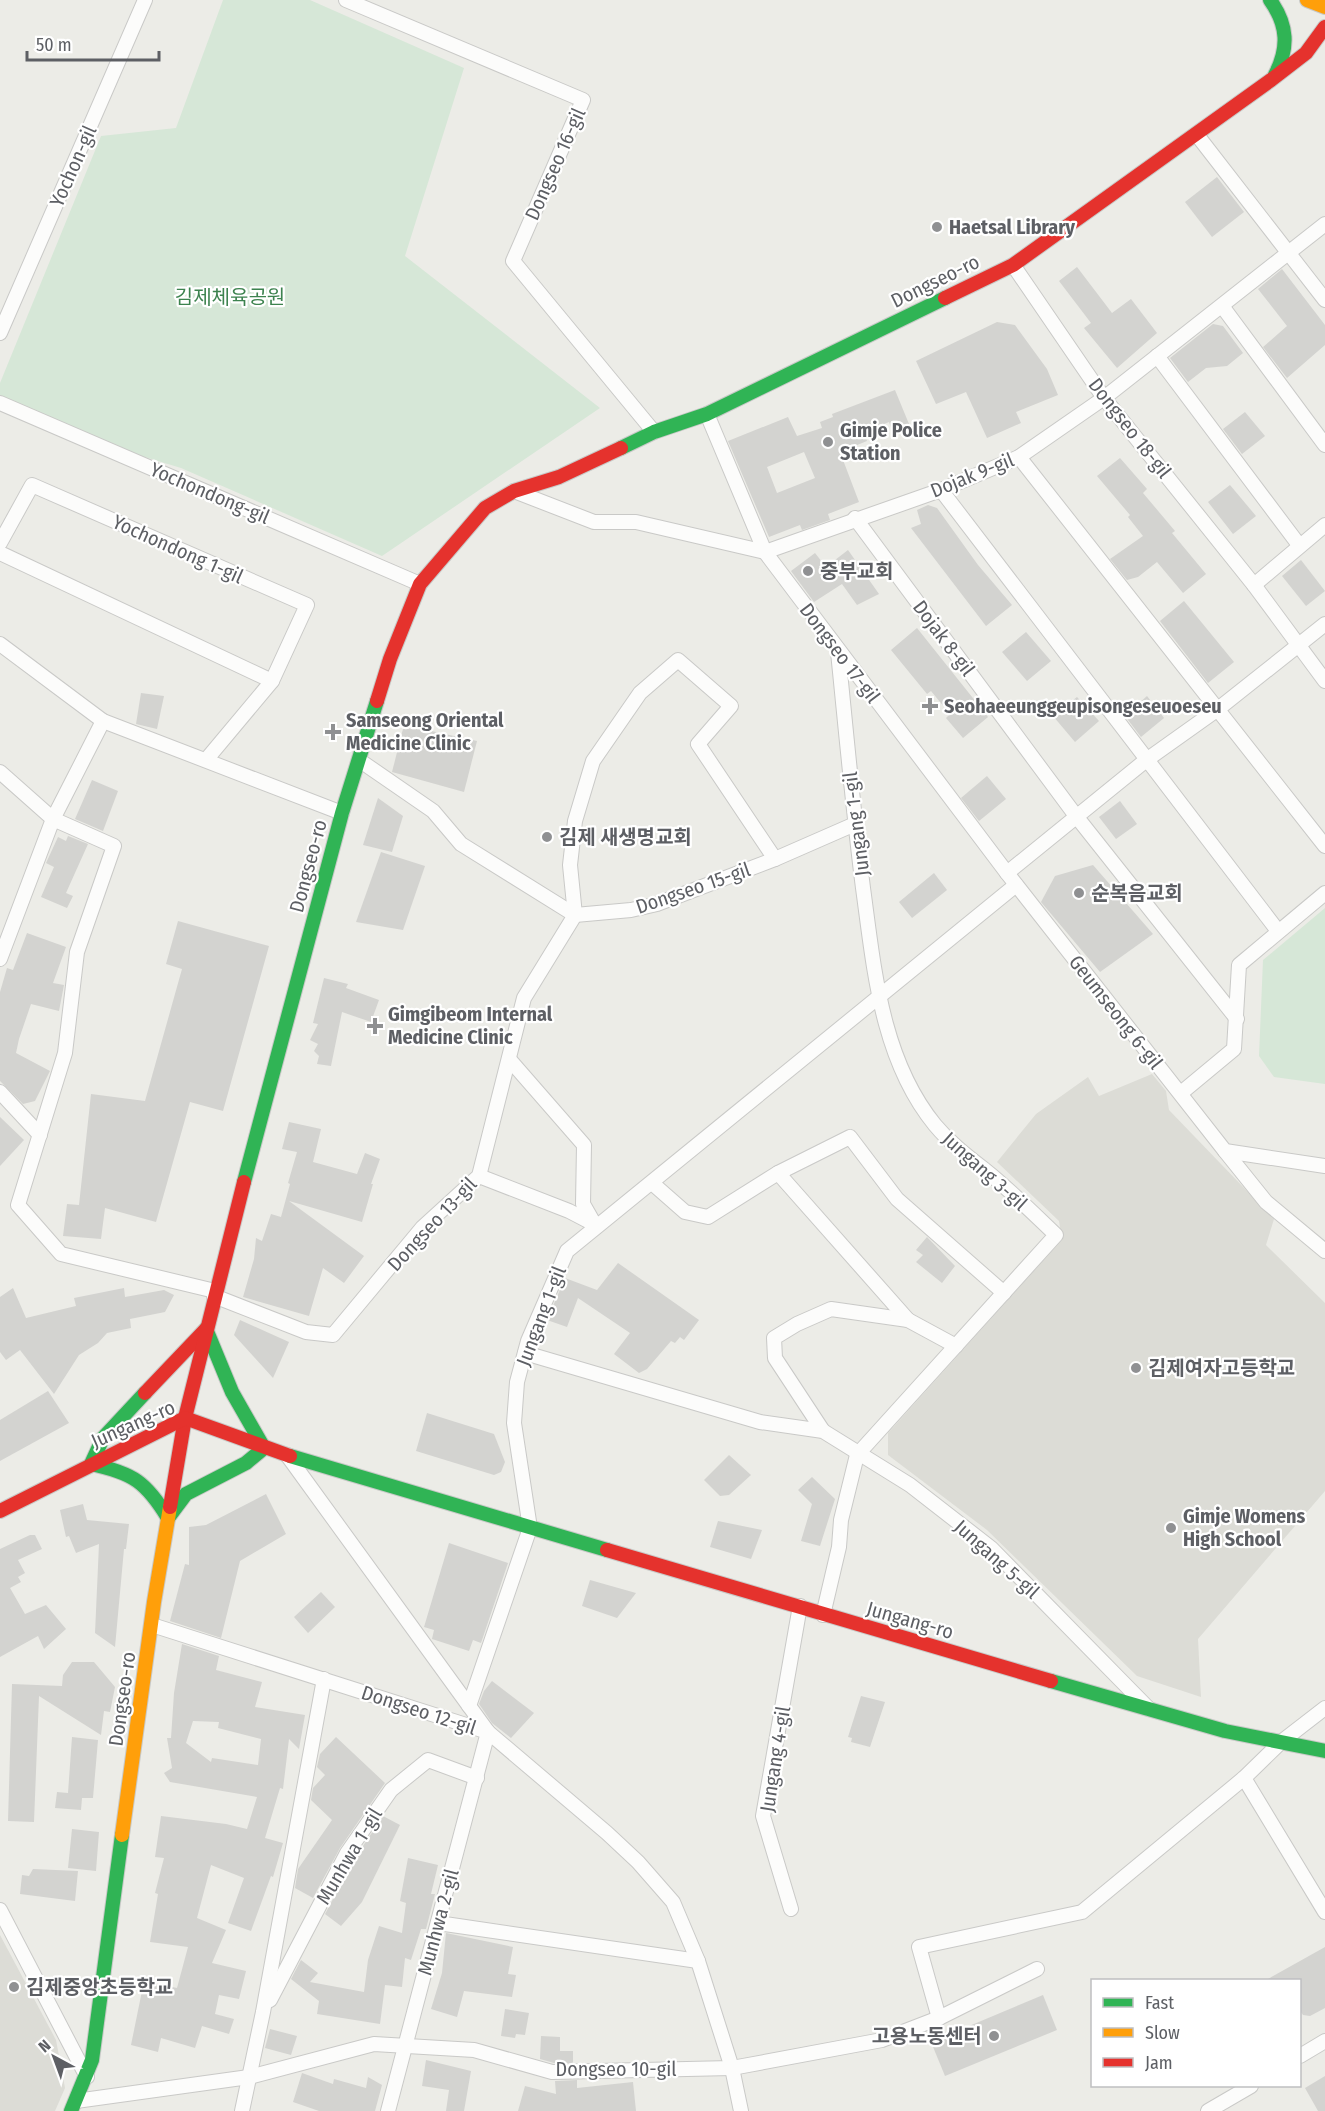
<svg xmlns="http://www.w3.org/2000/svg" width="1325" height="2111" font-family="'Fira Sans Condensed','Noto Sans KR',sans-serif">
<rect width="100%" height="100%" fill="#ecece7"/>
<!-- education -->
<g fill="#dcdcd6">
<path d="M1152,1074L1166,1091L1169,1110L1274,1219L1266,1245L1325,1303V1491L1198,1639L1201,1697L1137,1676L987,1530L888,1455V1433L1062,1240L1059,1221L997,1162L1036,1114L1088,1077L1099,1096Z"/>
<path d="M0,1935L56,2040L65,2088L55,2111H0Z"/>
</g>
<!-- green -->
<g fill="#d6e7d7">
<path d="M223,0H310L464,68L405,256L600,408L382,556L181,468L69,434L0,401V383L101,136L176,128Z"/>
<path d="M1325,908V1084L1274,1077L1259,1056L1263,960Z"/>
</g>
<!-- building -->
<g fill="#d3d3d0" fill-rule="evenodd">
<path d="M1217,177L1244,212L1212,237L1185,202Z"/>
<path d="M1077,267L1112,313L1131,299L1157,333L1117,368L1084,328L1091,323L1059,281Z"/>
<path d="M1282,269L1325,325V345L1287,378L1263,347L1287,326L1258,289Z"/>
<path d="M997,322L1015,325L1047,369L1058,395L1016,412L1021,423L987,438L966,392L936,404L916,361Z"/>
<path d="M1213,324L1223,326L1243,353L1227,366L1206,368L1188,382L1170,358Z"/>
<path d="M895,390L909,424L892,431L889,422L864,432L867,441L840,452L859,502L828,514L830,520L802,530L800,525L769,537L728,441L788,417L797,436L822,428L820,422L833,417L832,414ZM804,452L815,478L777,493L767,467Z"/>
<path d="M1245,412L1265,436L1242,454L1223,429Z"/>
<path d="M1120,458L1147,489L1143,493L1175,531L1172,533L1206,574L1183,593L1157,562L1138,577L1127,580L1110,559L1143,536L1128,517L1130,515L1097,476Z"/>
<path d="M1230,485L1256,516L1233,534L1208,502Z"/>
<path d="M928,505L937,508L978,565L1012,605L986,626L911,528L921,524L917,510Z"/>
<path d="M848,550L879,594L857,605L842,584L814,602L791,571L815,553L826,567Z"/>
<path d="M1301,560L1325,591L1306,606L1282,576Z"/>
<path d="M1184,601L1234,662L1208,683L1160,621Z"/>
<path d="M917,628L988,717L963,738L946,718L950,714L931,691L927,694L891,650Z"/>
<path d="M1026,632L1051,661L1027,681L1002,652Z"/>
<path d="M141,693L164,696L157,729L136,724Z"/>
<path d="M1147,696L1164,718L1141,737L1125,716Z"/>
<path d="M1077,697L1099,721L1075,742L1053,716Z"/>
<path d="M404,725L477,741L464,792L392,772Z"/>
<path d="M987,776L1006,799L979,821L961,798Z"/>
<path d="M92,780L118,791L103,831L75,819Z"/>
<path d="M378,798L403,816L392,852L363,845Z"/>
<path d="M1120,801L1137,824L1116,839L1099,817Z"/>
<path d="M68,836L88,844L66,893L73,896L67,908L41,897L54,867L46,863L58,837L66,841Z"/>
<path d="M381,852L425,866L403,930L356,922Z"/>
<path d="M1093,865L1153,934L1100,972L1041,902L1055,876Z"/>
<path d="M934,873L947,890L912,918L899,902Z"/>
<path d="M178,921L269,946L223,1111L190,1102L156,1222L105,1208L101,1239L63,1236L67,1204L79,1205L91,1094L145,1101L182,969L166,964Z"/>
<path d="M27,933L66,947L53,983L64,985L59,1011L31,1004L19,1039L16,1053L50,1071L35,1101L23,1104L0,1081V992L7,968L13,970Z"/>
<path d="M324,978L348,984L346,988L379,1000L371,1022L342,1012L331,1066L317,1064L319,1056L314,1051L318,1044L310,1040L318,1024L313,1023Z"/>
<path d="M0,1117L24,1140L0,1166Z"/>
<path d="M289,1122L321,1129L313,1162L357,1174L365,1153L380,1159L371,1184H373L362,1222L289,1201L364,1256L344,1283L323,1268L309,1316L243,1297L254,1259L256,1238L262,1241L271,1214L281,1217L290,1184L288,1183L297,1152L282,1149Z"/>
<path d="M927,1237L955,1266L942,1283L916,1262L923,1255L916,1250Z"/>
<path d="M618,1263L699,1320L684,1340L680,1337L675,1343L671,1341L647,1369L639,1373L614,1354L630,1333L578,1298L567,1327L547,1320L565,1278L597,1290Z"/>
<path d="M13,1288L26,1318L76,1306L74,1298L124,1288L125,1297L164,1290L174,1295L165,1312L130,1319L131,1328L107,1333L98,1343L79,1355L54,1394L20,1350L6,1360L0,1352V1297Z"/>
<path d="M240,1320L289,1342L273,1378L234,1335Z"/>
<path d="M48,1391L69,1423L0,1461V1420Z"/>
<path d="M427,1413L494,1434L505,1462L501,1472L494,1475L416,1451Z"/>
<path d="M729,1455L751,1475L729,1495L720,1496L704,1480Z"/>
<path d="M812,1477L835,1499L820,1546L801,1541L812,1504L798,1490Z"/>
<path d="M266,1494L286,1534L240,1561L221,1638L170,1621L185,1564L189,1565V1527L206,1525Z"/>
<path d="M83,1504L87,1520L129,1524L126,1549H124L115,1647L95,1633L99,1544L76,1553L69,1536L66,1537L60,1510Z"/>
<path d="M718,1521L762,1530L751,1559L710,1547Z"/>
<path d="M30,1535H35L42,1549L18,1560L25,1573L18,1577L21,1582L10,1588L25,1614L46,1605L66,1629L44,1649L38,1636L0,1657V1549Z"/>
<path d="M449,1543L508,1563L481,1643L473,1640L469,1651L432,1639L434,1630L424,1627Z"/>
<path d="M590,1580L636,1593L617,1618L582,1606Z"/>
<path d="M321,1592L335,1607L308,1633L294,1617Z"/>
<path d="M182,1644L219,1656L216,1670L262,1682L255,1707L305,1715L299,1749L289,1739L283,1789L280,1788L265,1838L283,1843L273,1877L271,1876L251,1931L228,1923L244,1878L211,1865L197,1918L226,1930L212,1963L246,1971L239,1999L219,1995L215,2014L234,2019L229,2034L202,2026L195,2048L161,2038L158,2052L131,2045L144,1981L177,1988L188,1947L150,1942L158,1894L155,1893L164,1858L155,1857L161,1816L226,1824L247,1829L257,1797L170,1782L164,1773L172,1768L167,1738H171L174,1693ZM193,1721L219,1722L218,1728L261,1739L258,1765L212,1758L211,1762L186,1743Z"/>
<path d="M72,1662H94L115,1687L110,1712L104,1711L101,1735L39,1696L34,1822L8,1821L12,1684L62,1686L63,1675Z"/>
<path d="M492,1681L534,1713L511,1738L492,1723L479,1704L484,1691Z"/>
<path d="M861,1696L885,1702L870,1747L851,1742L852,1738L848,1737Z"/>
<path d="M72,1737L98,1740L93,1798H82L81,1810L55,1808L57,1792L68,1793Z"/>
<path d="M336,1737L385,1783L340,1848L313,1898L295,1888L298,1869L332,1820L311,1800L313,1788L325,1775L317,1767L320,1754Z"/>
<path d="M383,1816L400,1825L362,1902L341,1926L325,1914L355,1858Z"/>
<path d="M72,1829L99,1832L96,1871L68,1868Z"/>
<path d="M408,1858L438,1865L431,1894H435L426,1929H421L411,1960L405,1958L402,1987L385,1985L380,2024L317,2014L319,2001L291,1979L301,1960L318,1973L310,1982L364,1992L368,1960L379,1926L402,1933L406,1903L400,1901Z"/>
<path d="M33,1869L78,1871L75,1901L20,1894L22,1875L29,1876Z"/>
<path d="M446,1933L513,1947L508,1974L516,1975L512,1997L464,1991L457,2017L431,2009L442,1973Z"/>
<path d="M1325,1947V2008L1310,2016L1303,2015L1299,2009V1980H1266Z"/>
<path d="M1043,1995L1057,2030L945,2076L931,2042Z"/>
<path d="M505,2009L529,2013L525,2035L516,2034L515,2038L501,2036Z"/>
<path d="M270,2029L297,2036L291,2055L265,2048Z"/>
<path d="M541,2036L560,2037V2051H573V2063H554L540,2059Z"/>
<path d="M426,2060L471,2071L464,2111H446L449,2090L422,2086Z"/>
<path d="M302,2073L333,2084L334,2079L366,2088L368,2077L382,2085L375,2111H319L293,2102Z"/>
<path d="M1325,2076V2111H1318L1305,2088Z"/>
<path d="M577,2080V2088L633,2082L636,2111H518L525,2086L556,2094L555,2081Z"/>
</g>
<g fill="none" stroke-linecap="round" stroke-linejoin="round">
<!-- street casing -->
<g stroke="#c9c9c7" stroke-width="16">
<g id="street">
<path d="M346,0L583,100L513,261L654,432"/>
<path d="M1197,135L1325,300"/>
<path d="M1013,265L1104,398L1254,585L1325,681"/>
<path d="M1222,306L1325,445"/>
<path d="M0,333L145,0"/>
<path d="M1157,356L1299,545"/>
<path d="M0,403L420,584"/>
<path d="M707,414L765,552L1007,873L1225,1151L1325,1166"/>
<path d="M1019,457L1325,846"/>
<path d="M941,490L1278,931"/>
<path d="M514,491L594,522H636L765,552L941,490L1019,457L1104,398L1325,224"/>
<path d="M855,518L1076,816L1237,1019"/>
<path d="M0,543L32,485L307,605L272,681L206,760"/>
<path d="M0,553L272,681"/>
<path d="M1254,585L1325,525"/>
<path d="M0,644L103,721L342,813"/>
<path d="M359,760L433,811L461,844L575,915L631,910L657,904L775,859L855,824"/>
<path d="M0,772L53,819L114,846L77,952L65,1053L18,1205L61,1254L215,1291"/>
<path d="M1007,873L1145,761L1218,709L1325,624"/>
<path d="M0,959L53,819L103,721"/>
<path d="M509,1059L584,1145L583,1204L595,1225"/>
<path d="M0,1092L40,1135"/>
<path d="M1181,1093L1234,1049L1239,965L1325,893"/>
<path d="M1225,1151L1266,1202L1325,1251"/>
<path d="M778,1173L908,1320"/>
<path d="M479,1176L569,1211L594,1224"/>
<path d="M652,1183L685,1212L708,1217L778,1173L850,1137L897,1199L1004,1293"/>
<path d="M214,1296L306,1332L333,1335L422,1228L479,1176L524,998L575,915L570,865L575,821L593,761L640,693L678,660L731,706L698,744L775,859"/>
<path d="M525,1353L760,1422L823,1431L910,1485L991,1548L1149,1709"/>
<path d="M823,1431L775,1358L774,1338L797,1324L831,1309L908,1320L956,1346"/>
<path d="M287,1455L488,1732"/>
<path d="M823,1615L839,1547L841,1520L857,1455L1056,1235C1033,1213 1010,1190 985,1170C967,1156 950,1143 935,1125C881,1059 874,968 863,888C853,809 846,731 838,652"/>
<path d="M152,1625L488,1732L607,1833L638,1862L673,1902L698,1961L732,2068L741,2111"/>
<path d="M469,1706L530,1528L514,1423L517,1382L528,1341L567,1251L1016,885"/>
<path d="M1244,1778L1325,1912"/>
<path d="M791,1909L763,1816L800,1606"/>
<path d="M0,1910L87,2077"/>
<path d="M438,1923L698,1961"/>
<path d="M270,2000L347,1853L391,1790L428,1760L477,1778"/>
<path d="M939,2018L919,1947L1082,1912L1244,1778L1281,1742L1325,1708"/>
<path d="M1300,2056L1325,2041"/>
<path d="M76,2101L249,2077L374,2044L474,2050L552,2072L732,2068L882,2040L939,2018L1037,1969"/>
<path d="M242,2111L263,2012L324,1679"/>
<path d="M388,2111L488,1732"/>
<path d="M1208,2111L1251,2086"/>
</g>
</g>
<!-- fast casing -->
<g stroke="#c8c9c7" stroke-width="16">
<g id="fast">
<path d="M1270,0C1288,25 1289,48 1275,75"/>
<path d="M621,448L654,432L707,414L945,298"/>
<path d="M244,1182L342,813L377,701"/>
<path d="M145,1393L103,1438L91,1464C133,1473 146,1482 168,1518L186,1494L246,1463L264,1448L232,1392L206,1329"/>
<path d="M290,1456L607,1550"/>
<path d="M1051,1681L1225,1731L1325,1751"/>
<path d="M71,2111L92,2060L122,1835"/>
</g>
</g>
<!-- slow casing -->
<g stroke="#c8c9c7" stroke-width="16">
<g id="slow">
<path d="M1307,0L1325,7"/>
<path d="M122,1835L154,1602L170,1507"/>
</g>
</g>
<!-- jam casing -->
<g stroke="#c8c9c7" stroke-width="16">
<g id="jam">
<path d="M945,298L1013,265L1271,80L1306,53L1325,27"/>
<path d="M377,701L390,659L420,584L485,508L514,491L559,477L621,448"/>
<path d="M145,1393L206,1329"/>
<path d="M170,1507L185,1418L244,1182"/>
<path d="M0,1511L185,1418L290,1456"/>
<path d="M607,1550L1051,1681"/>
</g>
</g>
<!-- street -->
<use href="#street" stroke="#fcfcfb" stroke-width="14"/>
<!-- fast -->
<use href="#fast" stroke="#30b455" stroke-width="14"/>
<!-- slow -->
<use href="#slow" stroke="#ff9f0a" stroke-width="14"/>
<!-- jam -->
<use href="#jam" stroke="#e5322d" stroke-width="14"/>
</g>
<!-- markers -->
<g fill="#8f9092" stroke="#fff" stroke-width="2">
<circle cx="937" cy="227" r="6"/>
<circle cx="828" cy="442" r="6"/>
<circle cx="808" cy="571" r="6"/>
<path d="M927 697h6v6h6v6h-6v6h-6v-6h-6v-6h6z"/>
<path d="M330 723h6v6h6v6h-6v6h-6v-6h-6v-6h6z"/>
<circle cx="547" cy="837" r="6"/>
<circle cx="1079" cy="893" r="6"/>
<path d="M372 1017h6v6h6v6h-6v6h-6v-6h-6v-6h6z"/>
<circle cx="1136" cy="1368" r="6"/>
<circle cx="1171" cy="1528" r="6"/>
<circle cx="14" cy="1987" r="6"/>
<circle cx="994" cy="2036" r="6"/>
</g>
<g text-anchor="middle" dominant-baseline="central" stroke-width="4.5" stroke-linejoin="round" paint-order="stroke">
<!-- street labels -->
<g font-size="20" fill="#5d5f64" stroke="#fff">
<text transform="translate(555 164) rotate(-66)">Dongseo 16-gil</text>
<text transform="translate(73 166) rotate(-66)">Yochon-gil</text>
<text transform="translate(935 281) rotate(-26)">Dongseo-ro</text>
<text transform="translate(1130 428) rotate(52)">Dongseo 18-gil</text>
<text transform="translate(972 475) rotate(-22)">Dojak 9-gil</text>
<text transform="translate(210 493) rotate(23)">Yochondong-gil</text>
<text transform="translate(178 549) rotate(24)">Yochondong 1-gil</text>
<text transform="translate(944 638) rotate(53)">Dojak 8-gil</text>
<text transform="translate(840 653) rotate(53)">Dongseo 17-gil</text>
<text transform="translate(856 824) rotate(-97)">Jungang 1-gil</text>
<text transform="translate(308 866) rotate(-75)">Dongseo-ro</text>
<text transform="translate(693 888) rotate(-19)">Dongseo 15-gil</text>
<text transform="translate(1116 1012) rotate(52)">Geumseong 6-gil</text>
<text transform="translate(985 1171) rotate(42)">Jungang 3-gil</text>
<text transform="translate(432 1224) rotate(-47)">Dongseo 13-gil</text>
<text transform="translate(541 1316) rotate(-69)">Jungang 1-gil</text>
<text transform="translate(133 1424) rotate(-24)">Jungang-ro</text>
<text transform="translate(997 1559) rotate(42)">Jungang 5-gil</text>
<text transform="translate(910 1620) rotate(16)">Jungang-ro</text>
<text transform="translate(122 1699) rotate(-82)">Dongseo-ro</text>
<text transform="translate(419 1710) rotate(18)">Dongseo 12-gil</text>
<text transform="translate(775 1759) rotate(-81)">Jungang 4-gil</text>
<text transform="translate(349 1856) rotate(-59)">Munhwa 1-gil</text>
<text transform="translate(438 1922) rotate(-75)">Munhwa 2-gil</text>
<text x="616" y="2069">Dongseo 10-gil</text>
</g>
<!-- poi labels -->
<g font-size="20" font-weight="bold" fill="#5d5f64" stroke="#fff" text-anchor="start">
<text x="949" y="227">Haetsal Library</text>
<text x="840" y="430">Gimje Police<tspan x="840" dy="23">Station</tspan></text>
<text x="820" y="571">중부교회</text>
<text x="944" y="706">Seohaeeunggeupisongeseuoeseu</text>
<text x="346" y="720">Samseong Oriental<tspan x="346" dy="23">Medicine Clinic</tspan></text>
<text x="559" y="837">김제 새생명교회</text>
<text x="1091" y="893">순복음교회</text>
<text x="388" y="1014">Gimgibeom Internal<tspan x="388" dy="23">Medicine Clinic</tspan></text>
<text x="1148" y="1368">김제여자고등학교</text>
<text x="1183" y="1516">Gimje Womens<tspan x="1183" dy="23">High School</tspan></text>
<text x="26" y="1987">김제중앙초등학교</text>
<text x="982" y="2036" text-anchor="end">고용노동센터</text>
</g>
<!-- park labels -->
<g font-size="20" fill="#3d834f" stroke="#fff">
<text x="230" y="297">김제체육공원</text>
</g>
</g>
<!-- legend -->
<rect x="1091" y="1979" width="210" height="108" fill="#ffffff" stroke="#bebfc1" stroke-width="1.5"/>
<rect x="1103" y="1998" width="30" height="9" fill="#30b455" stroke="#bebfc1" stroke-width="1.5"/>
<text x="1145" y="2009" font-size="18" fill="#5d5f64">Fast</text>
<rect x="1103" y="2028" width="30" height="9" fill="#ff9f0a" stroke="#bebfc1" stroke-width="1.5"/>
<text x="1145" y="2039" font-size="18" fill="#5d5f64">Slow</text>
<rect x="1103" y="2058" width="30" height="9" fill="#e5322d" stroke="#bebfc1" stroke-width="1.5"/>
<text x="1145" y="2069" font-size="18" fill="#5d5f64">Jam</text>
<!-- north arrow -->
<g transform="translate(54 2057) rotate(319)" stroke="#ffffff" stroke-width="4.5" paint-order="stroke">
<path d="M0-4.5L10 22L0 15L-10 22Z" fill="#5d5f64"/>
<text y="-9" font-size="16" font-weight="bold" text-anchor="middle" fill="#5d5f64">N</text>
</g>
<!-- scale -->
<path d="M27 51v9h132v-9" fill="none" stroke="#5d5f64" stroke-width="3"/>
<text x="36" y="51" font-size="18" fill="#5d5f64" stroke="#ffffff" stroke-width="4.5" paint-order="stroke">50 m</text>
</svg>
